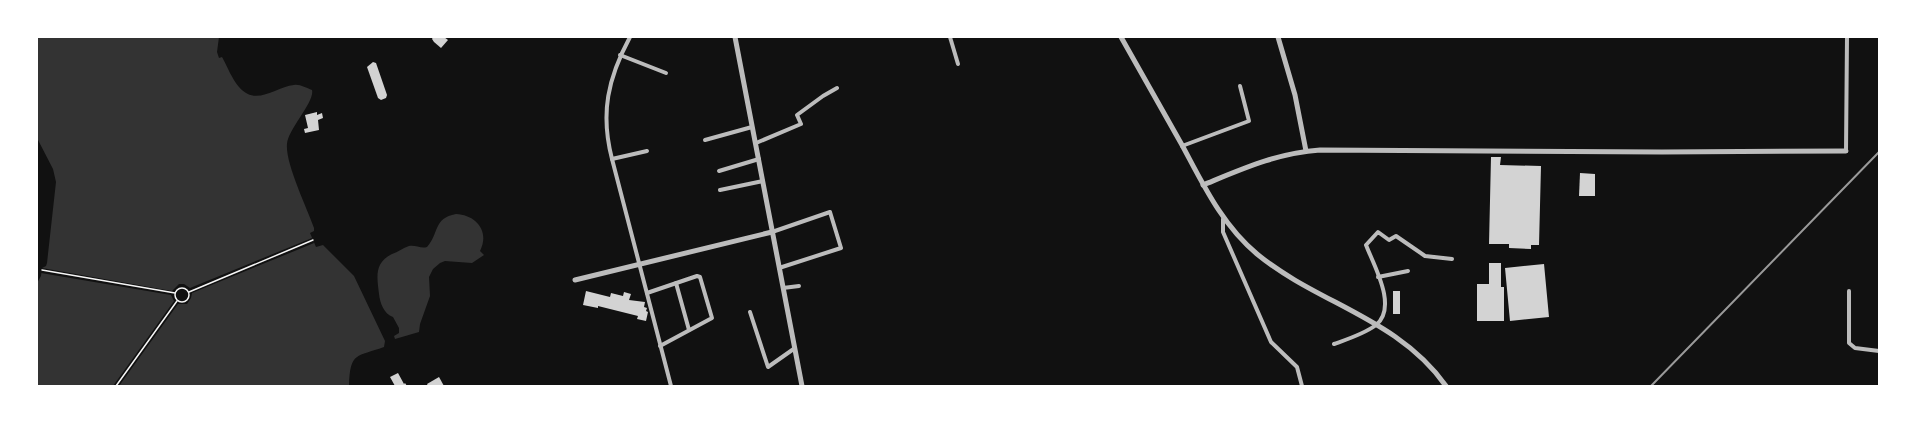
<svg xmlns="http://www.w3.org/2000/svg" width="1916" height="423" font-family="Lato,sans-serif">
<rect width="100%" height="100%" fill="#111"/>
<!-- water -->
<g fill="#333">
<path d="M37,37H219L217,52L219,58L222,57C227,66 232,79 239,87C256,107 275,87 294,85C300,84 306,88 312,90C315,102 288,129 287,144C285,163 307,208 314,228V231L310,233L316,247L323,245L354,276L385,341L384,347C357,357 350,351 349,386H37V283L41,276L42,268L46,266L47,263L56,182L53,169L37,138Z"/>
<path d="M456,214C476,215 490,231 480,251L484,255L472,263L445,261L440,263L433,269L429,277L430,296L420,324L419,332L395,339L394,336L399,333V328L393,317C384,314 380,303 379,294C377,277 374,263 392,254C398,252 403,248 409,246C416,245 421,249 427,247C439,234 433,218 456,214Z"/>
</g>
<!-- pier -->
<path fill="#111" d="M312,238L314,243L192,293L191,298L187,304H178L119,386H113L174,301L171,295L41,273L42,268L172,291L179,284H184L190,288Z"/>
<!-- building -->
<g fill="#d3d3d3">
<path d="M433,37H444L448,40L441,48L434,42L432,39Z"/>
<path d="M373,62L376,63L387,95L386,98L381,100L378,98L367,67Z"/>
<path d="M317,112V115L322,113L323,118L318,120L319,130L305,133L304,129L308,128L305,115Z"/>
<path d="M1491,157H1501L1500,165L1541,166L1539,245H1531V249L1509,248V244H1489Z"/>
<path d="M1580,173L1595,174V196H1579Z"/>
<path d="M1489,263H1501V287H1504V321H1477V284H1489Z"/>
<path d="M1544,264L1549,317L1510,321L1505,268Z"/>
<path d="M586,291L610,297L611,293L623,296L624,292L631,294L629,300L645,302L644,307L647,308L646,311L648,312L646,321L637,319L638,316L598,306V308L583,305Z"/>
<rect x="1393" y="291" width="7" height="23"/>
<path d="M398,373L404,384L405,383L407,386H395L390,377Z"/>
<path d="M439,377L444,386H428L427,384Z"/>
</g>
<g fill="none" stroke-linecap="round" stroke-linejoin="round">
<!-- path -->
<g stroke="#f5f5f5" stroke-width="1.5">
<path d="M42,270L175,293"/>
<circle cx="182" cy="295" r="7"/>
<path d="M189,292L313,240"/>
<path d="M116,386L177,301"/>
</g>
<!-- minor -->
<g stroke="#bcbcbc" stroke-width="4">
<path d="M630,37C608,78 600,113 612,159L671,386"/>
<path d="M950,37L958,64"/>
<path d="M620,55L666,73"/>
<path d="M705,140L752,127"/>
<path d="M756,143L801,124L797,115L823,96L837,88"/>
<path d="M1182,146L1249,121L1240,86"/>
<path d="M1846,151L1847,37"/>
<path d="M612,159L647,151"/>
<path d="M719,171L759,159"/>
<path d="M720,190L763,181"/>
<path d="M1223,219V232L1271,342L1297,367L1302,386"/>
<path d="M772,232L830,212L841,248L779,268"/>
<path d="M1378,277L1408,271"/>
<path d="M676,283L689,330"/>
<path d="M783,288L799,286"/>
<path d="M1849,291V343L1855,348L1879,351"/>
<path d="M647,293L697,276L700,277L712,318L660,346"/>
<path d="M750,312L768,367L795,348"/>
<path d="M1334,344C1348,339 1364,334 1376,325C1398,307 1374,266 1366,245L1378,232L1389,240L1396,236L1425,256L1452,259"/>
</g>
<!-- tertiary -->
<g stroke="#bcbcbc" stroke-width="5">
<path d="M735,37L802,386"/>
<path d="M1121,37C1141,73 1162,109 1182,145C1203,184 1222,225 1257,254C1318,304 1398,318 1446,386"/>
<path d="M1278,37L1295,95L1306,151"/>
<path d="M1203,185C1242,169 1277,153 1320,150L1662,152L1846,151"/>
<path d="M575,280L772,232"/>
</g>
<!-- rail -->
<path stroke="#9a9a9a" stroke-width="2" d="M1651,386L1879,152"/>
</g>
<!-- border -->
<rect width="1916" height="423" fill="none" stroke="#ffffff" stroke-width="76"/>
</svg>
